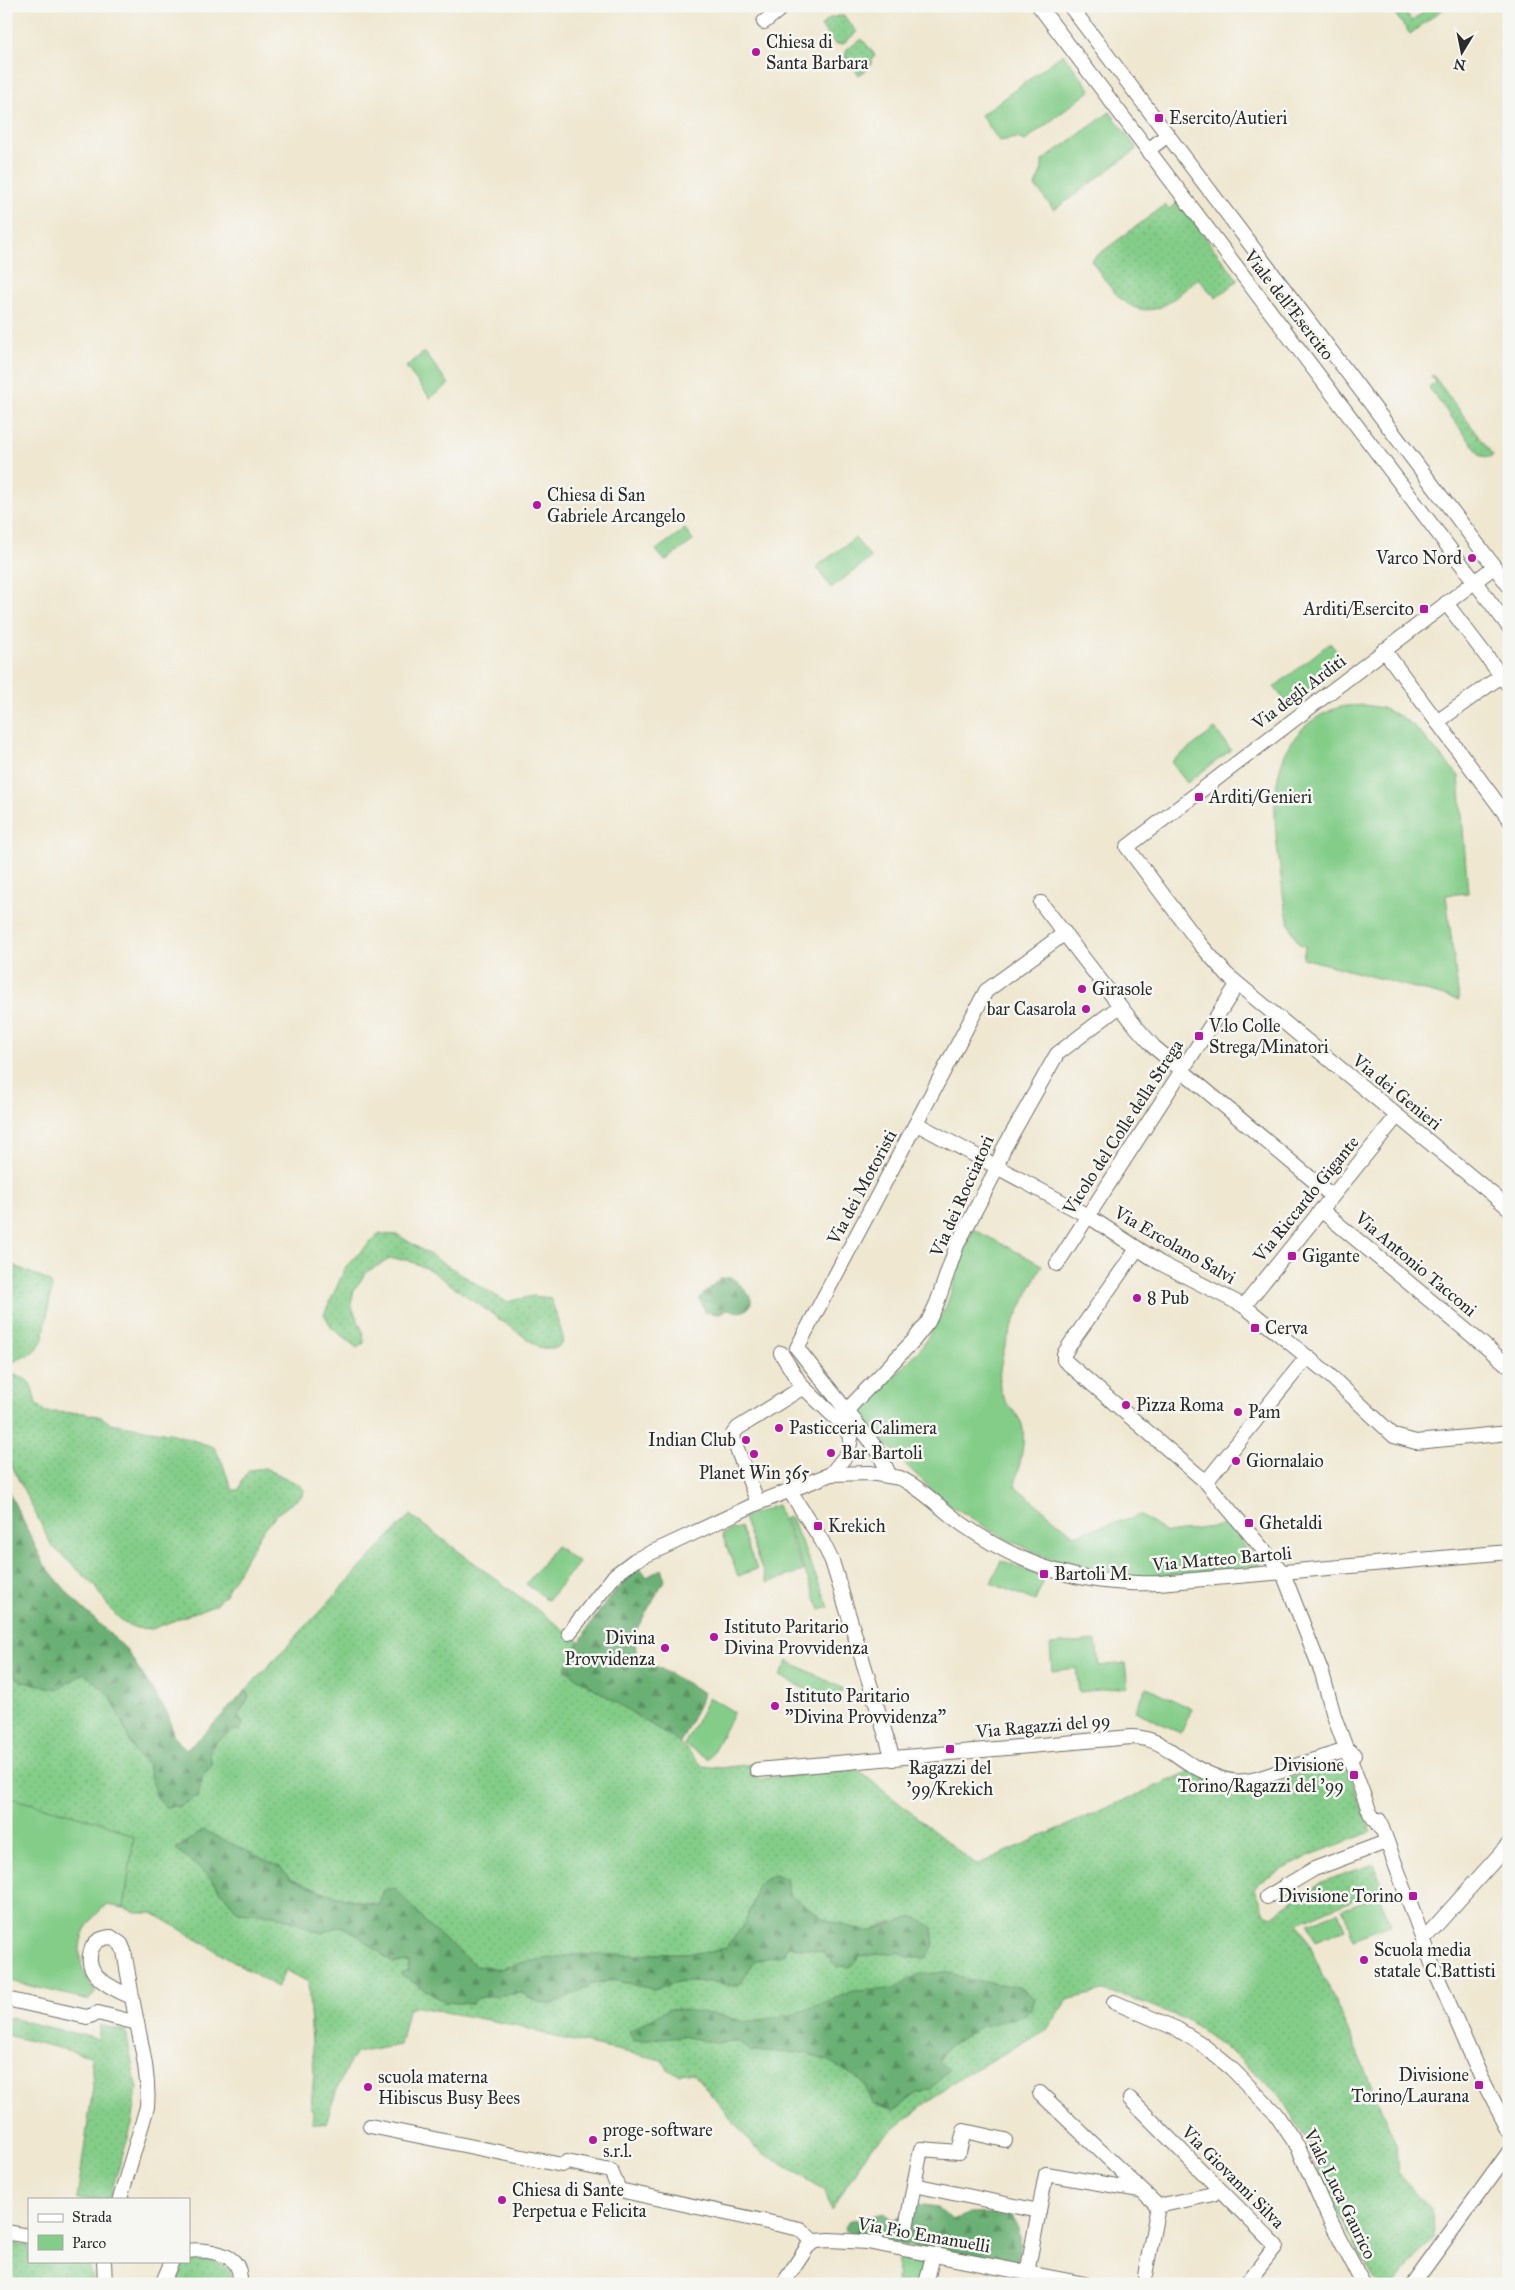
<svg xmlns="http://www.w3.org/2000/svg" width="1515" height="2290" font-family="'IM FELL Great Primer',serif">
<defs>
<pattern id="grass-dots" width="8" height="8" patternUnits="userSpaceOnUse" patternTransform="scale(1.25)"><rect width="8" height="8" fill="#84cd89"/><path d="M2 2h.1M6 6h.1" fill="none" stroke="#72b076" stroke-width="1.8" stroke-linecap="round"/></pattern>
<pattern id="forest-firs" width="22" height="20" patternUnits="userSpaceOnUse" patternTransform="scale(1.25)"><rect width="22" height="20" fill="#6bb075"/><path d="M5 1l3.5 6h-7zM16 11l3.5 6h-7z" fill="#588f60"/></pattern>
</defs>
<rect width="100%" height="100%" fill="#f6f6f2"/>
<filter id="ink" filterUnits="userSpaceOnUse"><feTurbulence type="fractalNoise" baseFrequency=".02" numOctaves="2"/><feDisplacementMap in="SourceGraphic" scale="10" xChannelSelector="R" yChannelSelector="G"/><feConvolveMatrix kernelMatrix="1 2 1 2 8 2 1 2 1" color-interpolation-filters="sRGB"/></filter>
<filter id="wash" filterUnits="userSpaceOnUse"><feTurbulence type="fractalNoise" baseFrequency=".0096" numOctaves="4" result="noise"/><feDisplacementMap in="SourceGraphic" scale="20" xChannelSelector="R" yChannelSelector="G"/><feGaussianBlur stdDeviation="1.12" result="paint"/><feColorMatrix in="noise" values="0 0 0 0 0 0 0 0 0 0 0 0 0 0 0 0 0 1.4 0 .05"/><feComposite in="paint" operator="in"/></filter>
<g filter="url(#wash)">
<rect width="100%" height="100%" fill="#efe7d0"/>
<!-- grass -->
<g fill="url(#grass-dots)" stroke="#587c5a" fill-rule="evenodd">
<path d="M1389,6H1400L1412,21L1431,6H1447L1410,34Z"/>
<path d="M839,16H844L857,32L843,44H835L821,26L830,18Z"/>
<path d="M862,39L875,55L868,69L859,75L845,57L847,49Z"/>
<path d="M1178,202L1238,280L1216,298L1198,279C1188,286 1178,296 1168,303C1131,326 1109,286 1091,260L1165,205L1169,209Z"/>
<path d="M1433,375L1493,455L1490,457L1481,456L1429,388L1436,382L1431,376Z"/>
<path d="M378,1234L398,1235L506,1302L533,1296L551,1298L563,1337L562,1344L556,1348H540L430,1270L407,1260L390,1259L368,1271L354,1289L351,1305L363,1332L364,1343L357,1348L332,1328L324,1314L347,1265Z"/>
<path d="M6,1262L49,1281L52,1287L43,1339L35,1352L6,1365Z"/>
<path d="M14,1375C33,1379 32,1387 36,1404L46,1412L85,1413L101,1417L110,1423L174,1434L214,1447L222,1462L232,1490H239L242,1481L249,1470L265,1468L300,1485L304,1490L303,1495L277,1514L261,1533L224,1596L214,1605L152,1629L136,1628L124,1623L110,1609L96,1587L52,1546L6,1455V1377Z"/>
<path d="M410,1515L579,1641L565,1670L680,1743L703,1766L721,1768L753,1764L755,1779L851,1770L853,1766L976,1865L1193,1770L1234,1791L1272,1785L1330,1763L1339,1764L1347,1768L1371,1832L1308,1856L1258,1883L1255,1890L1265,1913L1272,1916L1298,1897L1301,1900L1322,1882L1373,1864L1383,1886L1299,1923L1347,2028L1396,2145L1398,2173L1432,2209L1433,2239L1394,2284H1377L1329,2197L1310,2145L1279,2095L1240,2059L1189,2021L1132,1998L1103,1991L1067,2000L1048,2029L956,2080L871,2147L831,2210L825,2190L755,2148L694,2074L684,2072L680,2074L668,2070L663,2060L555,2037L519,2026L413,2006L408,2010L400,2045L356,2053C341,2074 333,2099 326,2124L312,2122L313,2113L311,2108L314,2072L308,1982L286,1970L277,1987L153,1913H140L124,1908L134,1837L104,1823L6,1797V1669L23,1682L84,1672L111,1696L134,1751L148,1766L155,1794L198,1796L203,1776L212,1764L209,1752L216,1742L233,1730L239,1731L243,1724L238,1716L249,1697L246,1690ZM176,1849L280,1867L290,1878L334,1896L417,1912L431,1928L476,1966L500,1969L525,1962L573,1955H631L710,1952L726,1948L745,1923L755,1897L757,1884L786,1879L789,1894L824,1919L867,1932L891,1922L909,1958L899,1952L859,1956L849,1966H836L823,1951L787,1946L784,1954L755,1961L740,1983L734,1986L715,1982L682,1981L653,1989L613,1980L593,1984L551,2005L538,2002L522,1993L478,1998L472,2004L445,2002L401,1974L409,1969V1962L393,1963L354,1932L341,1926L321,1933L275,1915L238,1912L207,1874Z"/>
<path d="M6,2017L98,2039L100,2025L126,2031L137,2090L132,2125L109,2199H77L93,2087L91,2056L6,2035Z"/>
<path d="M6,2242L29,2246V2261H87L90,2266L94,2284H6Z"/>
<path d="M189,2259C207,2256 233,2261 232,2284H173C174,2273 176,2262 189,2261Z"/>
</g>
<!-- forest -->
<g fill="url(#forest-firs)" stroke="#4b6e50">
<path d="M732,1277C739,1284 760,1300 747,1309C741,1314 735,1311 728,1309L718,1314L705,1312L699,1298L720,1279Z"/>
<path d="M6,1486L44,1564L73,1599L126,1649L169,1716L173,1735L186,1750L202,1736L246,1690L249,1697L238,1716L243,1724L239,1731L233,1730L216,1742L209,1752L212,1764L203,1776L198,1796L180,1806L165,1807L155,1794L148,1766L134,1751L111,1696L84,1673L59,1689L23,1682L6,1669Z"/>
<path d="M640,1567L647,1577L661,1569L665,1579L635,1632L636,1655L704,1693L680,1743L565,1670C584,1631 606,1596 640,1567Z"/>
<path d="M203,1830L280,1867L290,1878L334,1896L378,1906L384,1890L395,1888L431,1928L476,1966L500,1969L525,1962L573,1955H631L710,1952L726,1948L745,1923L755,1897L757,1884L775,1874L786,1879L789,1894L824,1919L867,1932L913,1916L932,1927L934,1945L926,1958H909L899,1952L860,1956L850,1967L836,1966L823,1951L787,1946L784,1954L755,1961L740,1983L734,1986L715,1982L682,1981L653,1989L613,1980L593,1984L551,2005L538,2002L522,1993L478,1998L472,2004L445,2002L400,1974L409,1969V1962L393,1963L354,1932L341,1926L321,1933L276,1915L238,1912L207,1874L176,1849Z"/>
<path d="M946,1972L966,1979L1019,1987L1035,1998L1032,2009L1021,2016L980,2027L947,2047L939,2062L949,2070L931,2089L918,2093L893,2111L872,2103L863,2081L830,2062L806,2053L751,2052L739,2042L716,2043L682,2036L633,2041L629,2031L670,2008L720,2015L744,2022L792,2015L853,1991L894,1989L916,1975Z"/>
<path d="M918,2204L938,2207L952,2220L969,2214L1008,2213C1022,2228 1023,2241 1017,2261L1004,2262L857,2237L844,2231L848,2222L884,2213L894,2220Z"/>
</g>
<!-- park -->
<g fill="#84cd89" stroke="#587c5a">
<path d="M1063,54L1091,90L1025,141L1017,138L999,141L981,115Z"/>
<path d="M1110,112L1137,149L1054,210L1035,186L1042,169V161Z"/>
<path d="M424,352L449,384L430,398L406,367Z"/>
<path d="M685,529L693,541L665,561L656,550Z"/>
<path d="M855,538L871,558L831,588L816,567Z"/>
<path d="M1330,643L1345,662L1289,706L1274,687Z"/>
<path d="M1364,705L1382,708L1401,717L1414,726L1459,776L1468,893L1446,895L1459,1000L1303,958L1305,946L1299,944C1285,921 1283,895 1280,868C1271,807 1266,733 1337,708C1345,705 1355,706 1364,705Z"/>
<path d="M1215,729L1231,750L1187,783L1171,762Z"/>
<path d="M973,1229L1042,1265C1026,1298 995,1351 1000,1387C1002,1403 1015,1409 1021,1422C1028,1438 1018,1469 1015,1486L1074,1535L1140,1515L1166,1533L1227,1525L1261,1566L1149,1577L1117,1574L1057,1562L1000,1536L943,1500L906,1465L859,1414L921,1348L946,1307Z"/>
<path d="M777,1505L803,1571L767,1583L743,1518Z"/>
<path d="M790,1516L829,1607L820,1610L784,1518Z"/>
<path d="M740,1527L757,1569L738,1576L722,1534Z"/>
<path d="M556,1546L579,1563L548,1600L526,1584Z"/>
<path d="M1001,1560L1045,1578L1035,1601L991,1583Z"/>
<path d="M1096,1641L1099,1666L1125,1663L1128,1687L1079,1692L1076,1668L1052,1671L1050,1645Z"/>
<path d="M788,1661L844,1689L831,1703L780,1676Z"/>
<path d="M1147,1687L1192,1709L1181,1733L1135,1711Z"/>
<path d="M709,1697L734,1712L709,1759L684,1745Z"/>
<path d="M6,1797L104,1823L134,1837L124,1908L107,1905C75,1928 71,1962 96,1992L89,2000L6,1980Z"/>
<path d="M1379,1895L1391,1924L1354,1939L1342,1909Z"/>
<path d="M1338,1912L1345,1929L1315,1941L1308,1924Z"/>
<path d="M898,2255L923,2260L920,2284H897Z"/>
</g>
</g>
<g filter="url(#ink)">
<g fill="none" stroke-linecap="round" stroke-linejoin="round">
<!-- minor casing -->
<g stroke="#706d65" stroke-width="16">
<g id="minor">
<path d="M1039,6L1509,627"/>
<path d="M1070,6L1509,586"/>
<path d="M764,22L784,6"/>
<path d="M1148,150L1168,135"/>
<path d="M1494,567L1127,847L1200,944L1227,975L1509,1208"/>
<path d="M1446,603L1509,686"/>
<path d="M1384,650L1509,819"/>
<path d="M1437,722L1508,671"/>
<path d="M1041,903L1137,1028L1154,1047L1332,1196"/>
<path d="M917,1124L1088,1216L1160,1263L1244,1306L1326,1372L1394,1436L1416,1442L1509,1433"/>
<path d="M1321,1210L1509,1366"/>
<path d="M1137,1249L1071,1343L1064,1354V1360L1206,1482L1283,1573L1322,1673L1334,1716L1370,1813L1380,1828"/>
<path d="M1057,1264L1237,985"/>
<path d="M1244,1306L1397,1116"/>
<path d="M801,1385L843,1425L851,1438L848,1453L831,1474"/>
<path d="M847,1410L913,1341L928,1322L937,1303L957,1245L994,1174L1003,1150L1053,1061L1057,1054L1120,1006"/>
<path d="M889,1474L877,1449L797,1348L986,991L1065,933"/>
<path d="M1206,1482L1307,1357"/>
<path d="M789,1490L822,1541L832,1561L893,1759"/>
<path d="M758,1503L734,1441L733,1434L738,1428L797,1391L801,1385L781,1353"/>
<path d="M569,1633L615,1575L635,1560L666,1546L758,1503L831,1474L870,1473L900,1478C923,1489 941,1509 962,1524C1023,1567 1084,1586 1159,1583L1509,1552"/>
<path d="M757,1770L1131,1737C1162,1738 1170,1753 1195,1767C1239,1791 1250,1781 1293,1767C1310,1761 1327,1756 1344,1751H1350L1354,1755"/>
<path d="M1379,1820L1434,1969L1481,2077L1509,2131"/>
<path d="M1267,1897L1314,1869L1386,1842"/>
<path d="M111,1937L121,1944L124,1951L132,1997C113,1989 81,1975 92,1948C96,1940 102,1938 111,1937Z"/>
<path d="M1423,1940L1509,1844"/>
<path d="M6,1999L87,2017L98,2013L137,2023"/>
<path d="M1114,2002L1177,2029L1200,2043L1231,2068L1275,2113L1298,2147L1327,2214L1363,2284"/>
<path d="M1040,2093L1158,2206L1145,2275"/>
<path d="M1130,2099L1276,2246L1246,2284"/>
<path d="M370,2126L562,2165L567,2162L611,2171L619,2190L800,2229L814,2242"/>
<path d="M914,2185L921,2149L959,2152L964,2131L1005,2140"/>
<path d="M120,2199L147,2107C150,2071 138,2033 132,1997"/>
<path d="M1158,2206L1213,2194"/>
<path d="M906,2228L914,2185L1039,2211"/>
<path d="M6,2232L29,2236"/>
<path d="M189,2251C197,2249 204,2251 213,2252C232,2256 241,2263 240,2284"/>
<path d="M104,2261L105,2284"/>
<path d="M1027,2273L1046,2174L1140,2190"/>
<path d="M162,2284L172,2261"/>
<path d="M783,2284L808,2246L816,2241L830,2240L867,2242L1085,2284"/>
<path d="M926,2284L933,2255"/>
<path d="M1413,2284L1509,2152"/>
</g>
</g>
<!-- minor -->
<use href="#minor" stroke="#fff" stroke-width="14"/>
</g>
</g>
<!-- markers -->
<g fill="#b5179e" stroke="#f6f6f2" stroke-width="2">
<circle cx="756" cy="52" r="5"/>
<rect x="1154" y="113" width="10" height="10" rx="2.5"/>
<circle cx="537" cy="505" r="5"/>
<circle cx="1472" cy="558" r="5"/>
<rect x="1419" y="604" width="10" height="10" rx="2.5"/>
<rect x="1194" y="792" width="10" height="10" rx="2.5"/>
<circle cx="1082" cy="989" r="5"/>
<circle cx="1086" cy="1009" r="5"/>
<rect x="1194" y="1031" width="10" height="10" rx="2.5"/>
<rect x="1287" y="1251" width="10" height="10" rx="2.5"/>
<circle cx="1137" cy="1298" r="5"/>
<rect x="1250" y="1323" width="10" height="10" rx="2.5"/>
<circle cx="1126" cy="1405" r="5"/>
<circle cx="1238" cy="1412" r="5"/>
<circle cx="779" cy="1428" r="5"/>
<circle cx="746" cy="1440" r="5"/>
<circle cx="831" cy="1453" r="5"/>
<circle cx="754" cy="1454" r="5"/>
<circle cx="1236" cy="1461" r="5"/>
<rect x="1244" y="1518" width="10" height="10" rx="2.5"/>
<rect x="813" y="1521" width="10" height="10" rx="2.5"/>
<rect x="1039" y="1569" width="10" height="10" rx="2.5"/>
<circle cx="714" cy="1637" r="5"/>
<circle cx="665" cy="1648" r="5"/>
<circle cx="775" cy="1706" r="5"/>
<rect x="945" y="1744" width="10" height="10" rx="2.5"/>
<rect x="1349" y="1770" width="10" height="10" rx="2.5"/>
<rect x="1408" y="1891" width="10" height="10" rx="2.5"/>
<circle cx="1364" cy="1960" r="5"/>
<rect x="1474" y="2080" width="10" height="10" rx="2.5"/>
<circle cx="368" cy="2087" r="5"/>
<circle cx="593" cy="2140" r="5"/>
<circle cx="502" cy="2200" r="5"/>
</g>
<g text-anchor="middle" dominant-baseline="central" stroke-width="5" stroke-linejoin="round" paint-order="stroke">
<!-- poi labels -->
<g font-size="18" fill="#2b2b2b" stroke="#f6f6f2" text-anchor="start">
<text x="766" y="42">Chiesa di<tspan x="766" dy="21">Santa Barbara</tspan></text>
<text x="1169" y="118">Esercito/Autieri</text>
<text x="547" y="495">Chiesa di San<tspan x="547" dy="21">Gabriele Arcangelo</tspan></text>
<text x="1462" y="558" text-anchor="end">Varco Nord</text>
<text x="1414" y="609" text-anchor="end">Arditi/Esercito</text>
<text x="1209" y="797">Arditi/Genieri</text>
<text x="1092" y="989">Girasole</text>
<text x="1076" y="1009" text-anchor="end">bar Casarola</text>
<text x="1209" y="1026">V.lo Colle<tspan x="1209" dy="21">Strega/Minatori</tspan></text>
<text x="1302" y="1256">Gigante</text>
<text x="1147" y="1298">8 Pub</text>
<text x="1265" y="1328">Cerva</text>
<text x="1136" y="1405">Pizza Roma</text>
<text x="1248" y="1412">Pam</text>
<text x="789" y="1428">Pasticceria Calimera</text>
<text x="736" y="1440" text-anchor="end">Indian Club</text>
<text x="841" y="1453">Bar Bartoli</text>
<text x="1246" y="1461">Giornalaio</text>
<text x="754" y="1473" text-anchor="middle">Planet Win 365</text>
<text x="1259" y="1523">Ghetaldi</text>
<text x="828" y="1526">Krekich</text>
<text x="1054" y="1574">Bartoli M.</text>
<text x="724" y="1627">Istituto Paritario<tspan x="724" dy="21">Divina Provvidenza</tspan></text>
<text x="655" y="1638" text-anchor="end">Divina<tspan x="655" dy="21">Provvidenza</tspan></text>
<text x="785" y="1696">Istituto Paritario<tspan x="785" dy="21">"Divina Provvidenza"</tspan></text>
<text x="1344" y="1765" text-anchor="end">Divisione<tspan x="1344" dy="21">Torino/Ragazzi del '99</tspan></text>
<text x="950" y="1768" text-anchor="middle">Ragazzi del<tspan x="950" dy="21">'99/Krekich</tspan></text>
<text x="1403" y="1896" text-anchor="end">Divisione Torino</text>
<text x="1374" y="1950">Scuola media<tspan x="1374" dy="21">statale C.Battisti</tspan></text>
<text x="1469" y="2075" text-anchor="end">Divisione<tspan x="1469" dy="21">Torino/Laurana</tspan></text>
<text x="378" y="2077">scuola materna<tspan x="378" dy="21">Hibiscus Busy Bees</tspan></text>
<text x="603" y="2130">proge-software<tspan x="603" dy="21">s.r.l.</tspan></text>
<text x="512" y="2190">Chiesa di Sante<tspan x="512" dy="21">Perpetua e Felicita</tspan></text>
</g>
<!-- street labels -->
<g font-size="18" fill="#2b2b2b" stroke="#f6f6f2">
<text transform="translate(1289 305) rotate(52)">Viale dell'Esercito</text>
<text transform="translate(1299 692) rotate(-37)">Via degli Arditi</text>
<text transform="translate(1397 1092) rotate(39)">Via dei Genieri</text>
<text transform="translate(1123 1127) rotate(-57)">Vicolo del Colle della Strega</text>
<text transform="translate(862 1187) rotate(-62)">Via dei Motoristi</text>
<text transform="translate(962 1196) rotate(-66)">Via dei Rocciatori</text>
<text transform="translate(1306 1199) rotate(-51)">Via Riccardo Gigante</text>
<text transform="translate(1175 1245) rotate(30)">Via Ercolano Salvi</text>
<text transform="translate(1416 1264) rotate(40)">Via Antonio Tacconi</text>
<text transform="translate(1222 1559) rotate(-5)">Via Matteo Bartoli</text>
<text transform="translate(1043 1726) rotate(-5)">Via Ragazzi del 99</text>
<text transform="translate(1233 2177) rotate(45)">Via Giovanni Silva</text>
<text transform="translate(1340 2194) rotate(64)">Viale Luca Gaurico</text>
<text transform="translate(924 2235) rotate(10)">Via Pio Emanuelli</text>
</g>
</g>
<!-- margin -->
<rect width="1515" height="2290" fill="none" stroke="#f6f6f2" stroke-width="25"/>
<!-- legend -->
<rect x="28" y="2198" width="162" height="65" fill="#f6f6f2" stroke="#a5a5a2"/>
<rect x="38" y="2214" width="25" height="8" fill="#ffffff" stroke="#a5a5a2"/>
<text x="72" y="2222" font-size="15" fill="#2b2b2b">Strada</text>
<rect x="38" y="2235" width="25" height="15" fill="#84cd89" stroke="#a5a5a2"/>
<text x="72" y="2248" font-size="15" fill="#2b2b2b">Parco</text>
<!-- north arrow -->
<g transform="translate(1462 52) rotate(190)" stroke="#f6f6f2" stroke-width="4" paint-order="stroke">
<path d="M0-4L9 19L0 12L-9 19Z" fill="#2b2b2b"/>
<text y="-8" font-size="14" font-weight="bold" text-anchor="middle" fill="#2b2b2b">N</text>
</g>
</svg>
